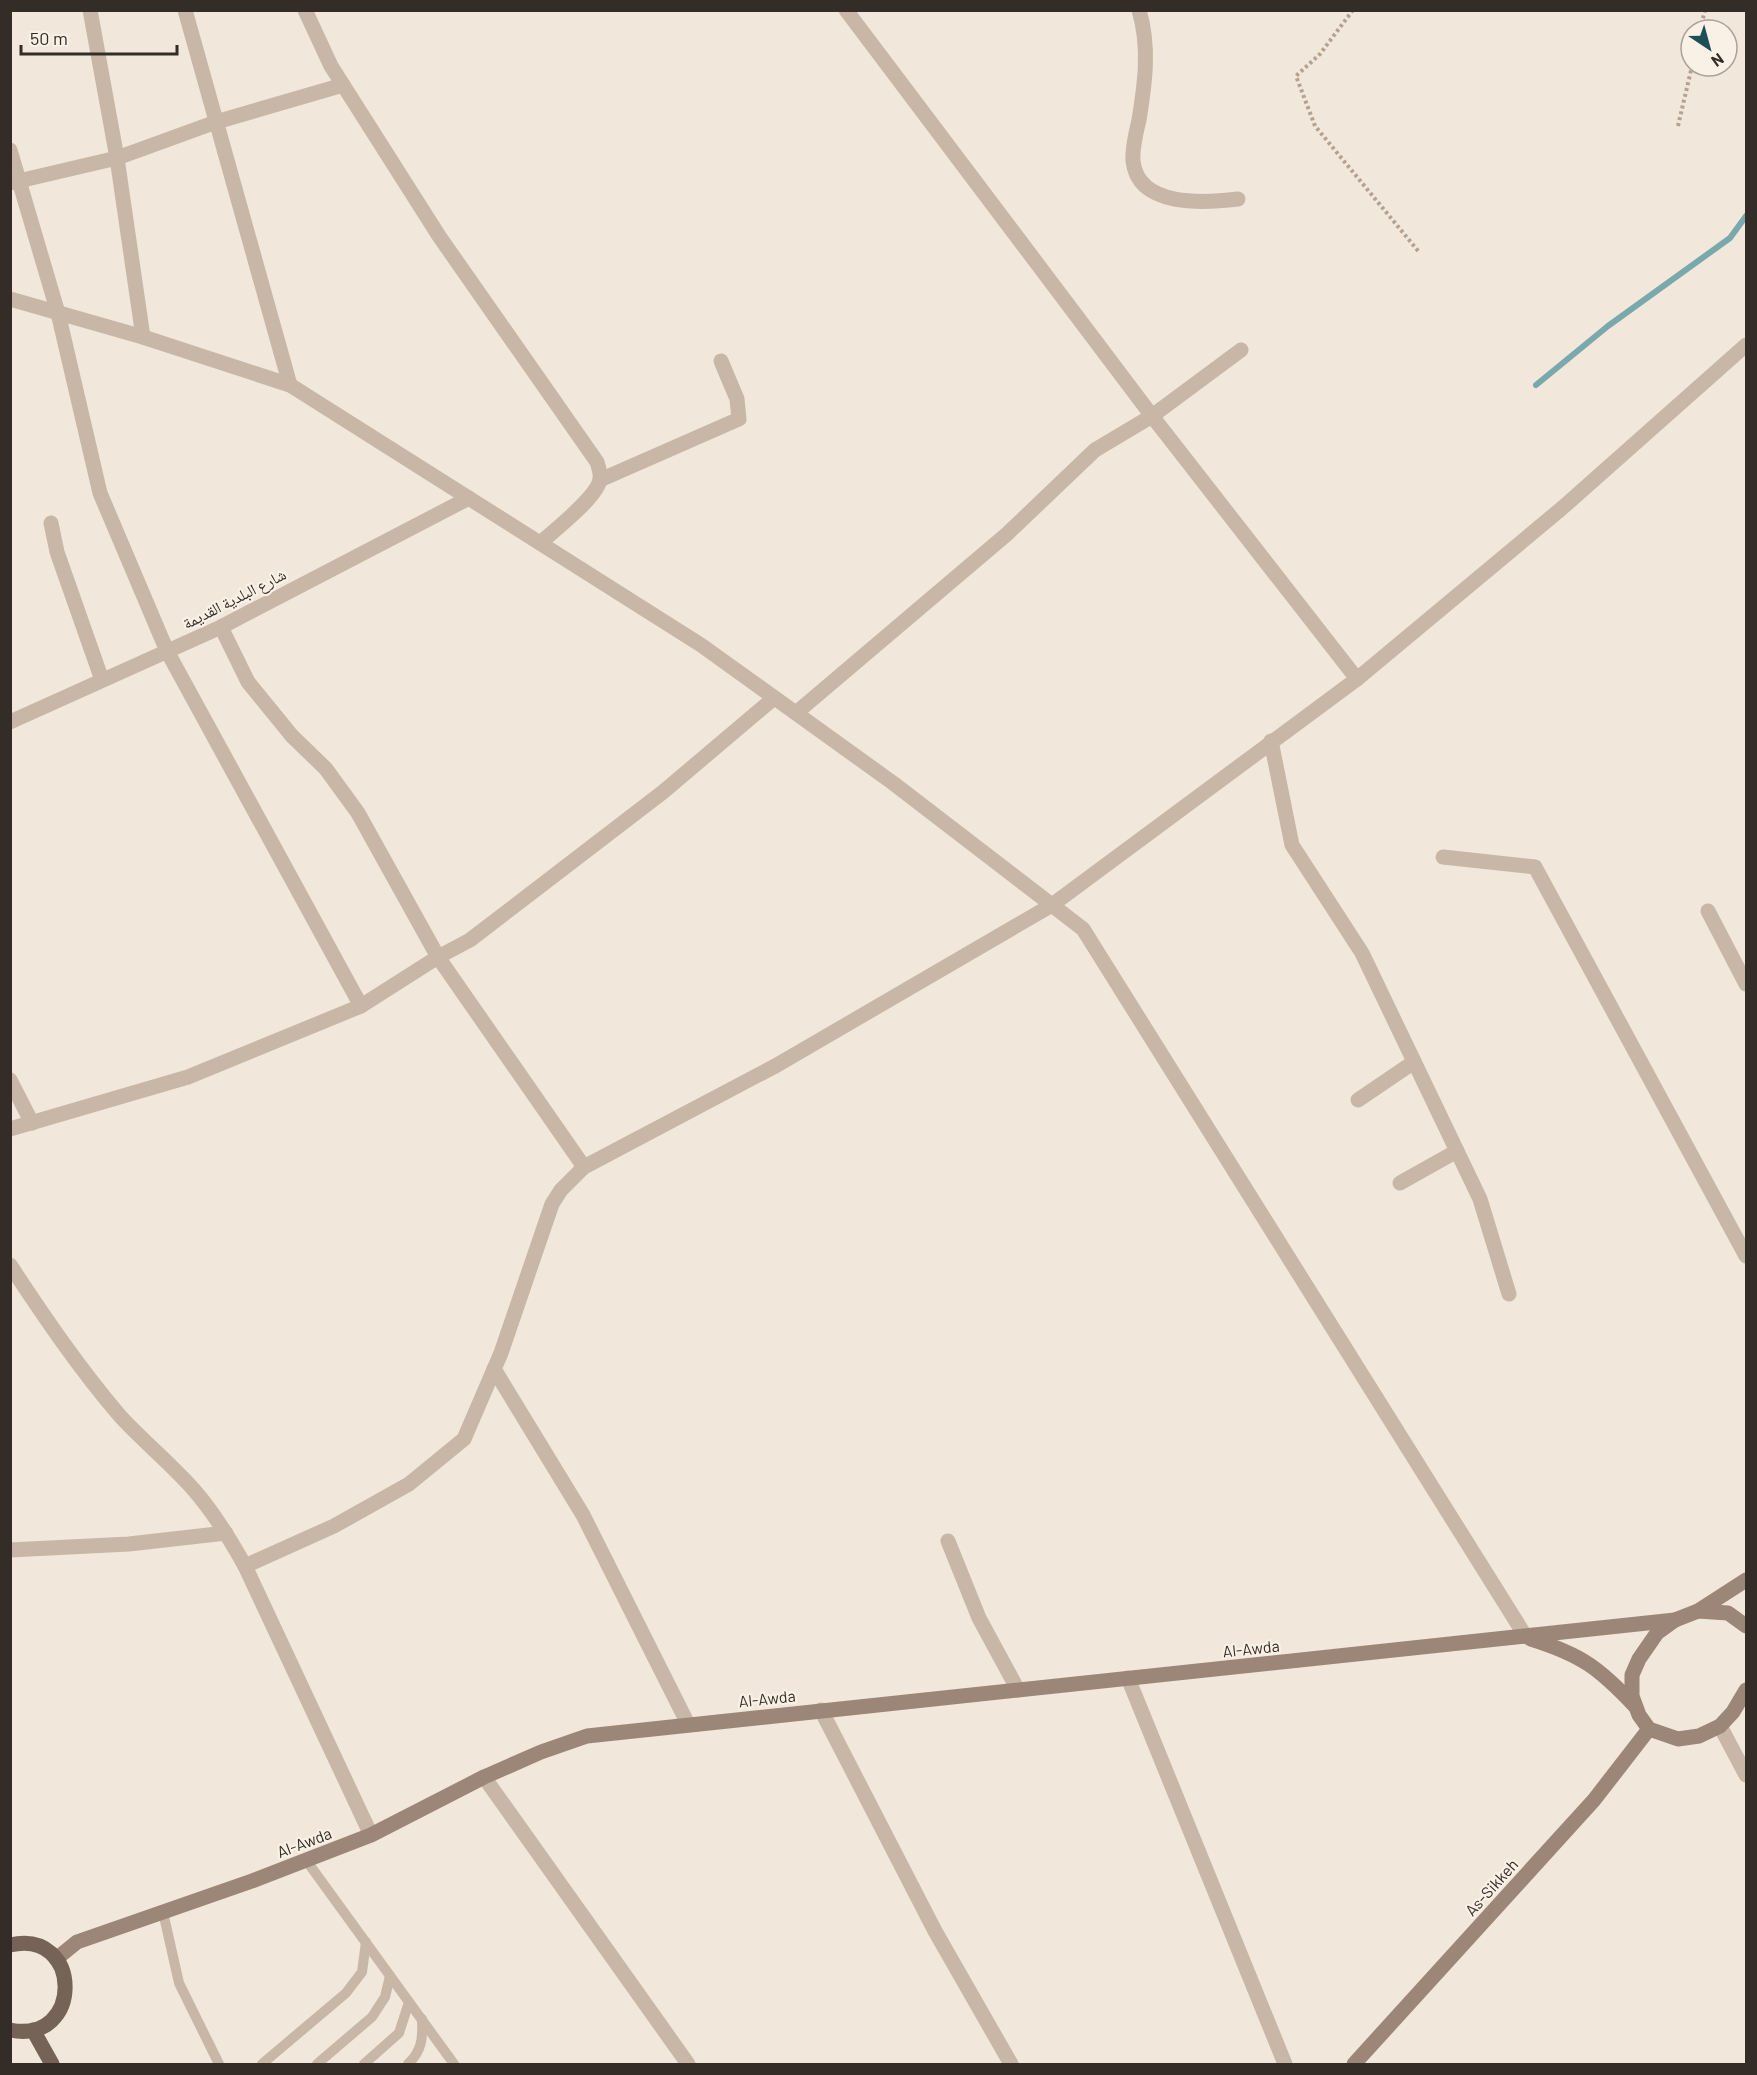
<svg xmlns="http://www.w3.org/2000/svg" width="1757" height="2075" font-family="Barlow,'Noto Naskh Arabic',sans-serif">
<rect width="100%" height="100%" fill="#f1e7da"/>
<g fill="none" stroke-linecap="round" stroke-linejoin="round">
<!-- stream -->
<path stroke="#79a9ad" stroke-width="6" d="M1536,385L1608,326L1730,238L1746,216"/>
<!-- path -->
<g stroke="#b4a190" stroke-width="4" stroke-dasharray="3 3" stroke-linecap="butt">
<path d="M1353,10L1320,54L1296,76L1315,126L1419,252"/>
<path d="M1700,30L1705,10"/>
<path d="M1678,126L1692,66"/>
</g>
<!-- lane -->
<g stroke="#c8b7a6" stroke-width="10">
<path d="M306,1860L454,2064"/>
<path d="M163,1912L179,1983L219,2064"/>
<path d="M262,2064L346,1993L362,1972L366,1942"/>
<path d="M317,2064L372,2017L385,1997L390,1976"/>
<path d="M364,2064L399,2033L409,2002"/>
<path d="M408,2064C422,2051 423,2038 422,2019"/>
</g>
<!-- street -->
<g stroke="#c8b7a6" stroke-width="15">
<path d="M90,10L117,158L143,337"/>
<path d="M185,10L290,385"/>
<path d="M305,10L331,66L439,236L597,462C599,468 601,474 600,480C596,498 555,530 540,543"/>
<path d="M846,10L1152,416L1357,679"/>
<path d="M1139,10C1150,47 1145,83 1139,120C1136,133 1132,148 1133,161C1138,208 1205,203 1238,199"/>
<path d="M10,150L58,313L100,493L167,651L361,1006"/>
<path d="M10,183L117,158L216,122L343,85"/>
<path d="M10,299L143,337L290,385L701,645L893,783L1083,929L1526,1637"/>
<path d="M600,480L739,419L737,399L721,361"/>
<path d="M51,523L57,552L102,680"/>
<path d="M221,627L248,682L292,736L326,769L358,813L438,957L584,1167"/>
<path d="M796,713L1007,534L1095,450L1152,416L1241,350"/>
<path d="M10,722L221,627L469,498"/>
<path d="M1271,741L1292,845L1362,953L1480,1199L1509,1294"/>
<path d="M1443,857L1535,867L1746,1256"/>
<path d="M1708,911L1746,984"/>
<path d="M10,1080L32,1123"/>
<path d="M1358,1100L1414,1062"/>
<path d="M10,1129L188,1077L361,1006L438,957L470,940L663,792L774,698"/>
<path d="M1400,1183L1457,1151"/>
<path d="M10,1265C45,1318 79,1368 120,1416C144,1442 171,1464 194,1490C214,1513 230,1539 245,1566L371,1835"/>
<path d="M494,1369L583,1515L688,1724"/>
<path d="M948,1541L979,1618L1018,1690"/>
<path d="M10,1550L129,1544L226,1533"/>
<path d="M245,1566L334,1526L409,1484L464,1439L501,1353L552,1204L561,1190L584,1167L777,1065L1052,905L1357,679L1561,509L1746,345"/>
<path d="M1128,1678L1285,2064"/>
<path d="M821,1710L935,1931L1011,2064"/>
<path d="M1720,1726L1746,1775"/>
<path d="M484,1777L688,2064"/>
</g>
<!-- secondary -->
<g stroke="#9c8677" stroke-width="15">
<path d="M1698,1611L1746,1580"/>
<path d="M1746,1626L1728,1613L1698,1611L1675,1620L1657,1633L1639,1659L1632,1675V1696L1639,1715L1649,1729L1678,1739L1699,1736L1720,1726L1733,1712L1746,1690"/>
<path d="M1531,1639C1582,1655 1599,1668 1635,1706"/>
<path d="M56,1959L77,1942L252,1881L371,1835L484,1777L541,1752L587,1736L1675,1620"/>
<path d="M1354,2064L1594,1800L1649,1729"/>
</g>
<!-- primary -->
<g stroke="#766358" stroke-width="15">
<path d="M10,1945C83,1928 84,2045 10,2030"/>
<path d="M33,2030L52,2064"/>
</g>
</g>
<g text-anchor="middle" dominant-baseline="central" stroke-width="4.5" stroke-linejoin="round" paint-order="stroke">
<!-- street labels -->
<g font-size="16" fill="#342c27" stroke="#f9f1e6">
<text transform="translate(234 598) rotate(-27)">شارع البلدية القديمة</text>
<text transform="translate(1251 1648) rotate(-6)">Al-Awda</text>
<text transform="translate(767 1698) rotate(-6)">Al-Awda</text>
<text transform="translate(304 1842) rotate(-21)">Al-Awda</text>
<text transform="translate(1491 1887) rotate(-48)">As-Sikkeh</text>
</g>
</g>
<!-- border -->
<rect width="1757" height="2075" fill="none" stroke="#342c27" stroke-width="24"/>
<!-- north arrow -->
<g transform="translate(1709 48) rotate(144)"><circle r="28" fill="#f9f1e6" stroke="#aaa29a" stroke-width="1.5"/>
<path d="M0-4.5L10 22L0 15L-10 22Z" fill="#1d4f55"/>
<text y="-9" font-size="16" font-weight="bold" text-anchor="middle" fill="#342c27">N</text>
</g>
<!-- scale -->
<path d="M21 45v9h156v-9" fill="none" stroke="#342c27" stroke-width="3"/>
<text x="30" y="45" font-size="18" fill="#342c27" stroke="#f9f1e6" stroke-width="4.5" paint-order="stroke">50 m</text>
</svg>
